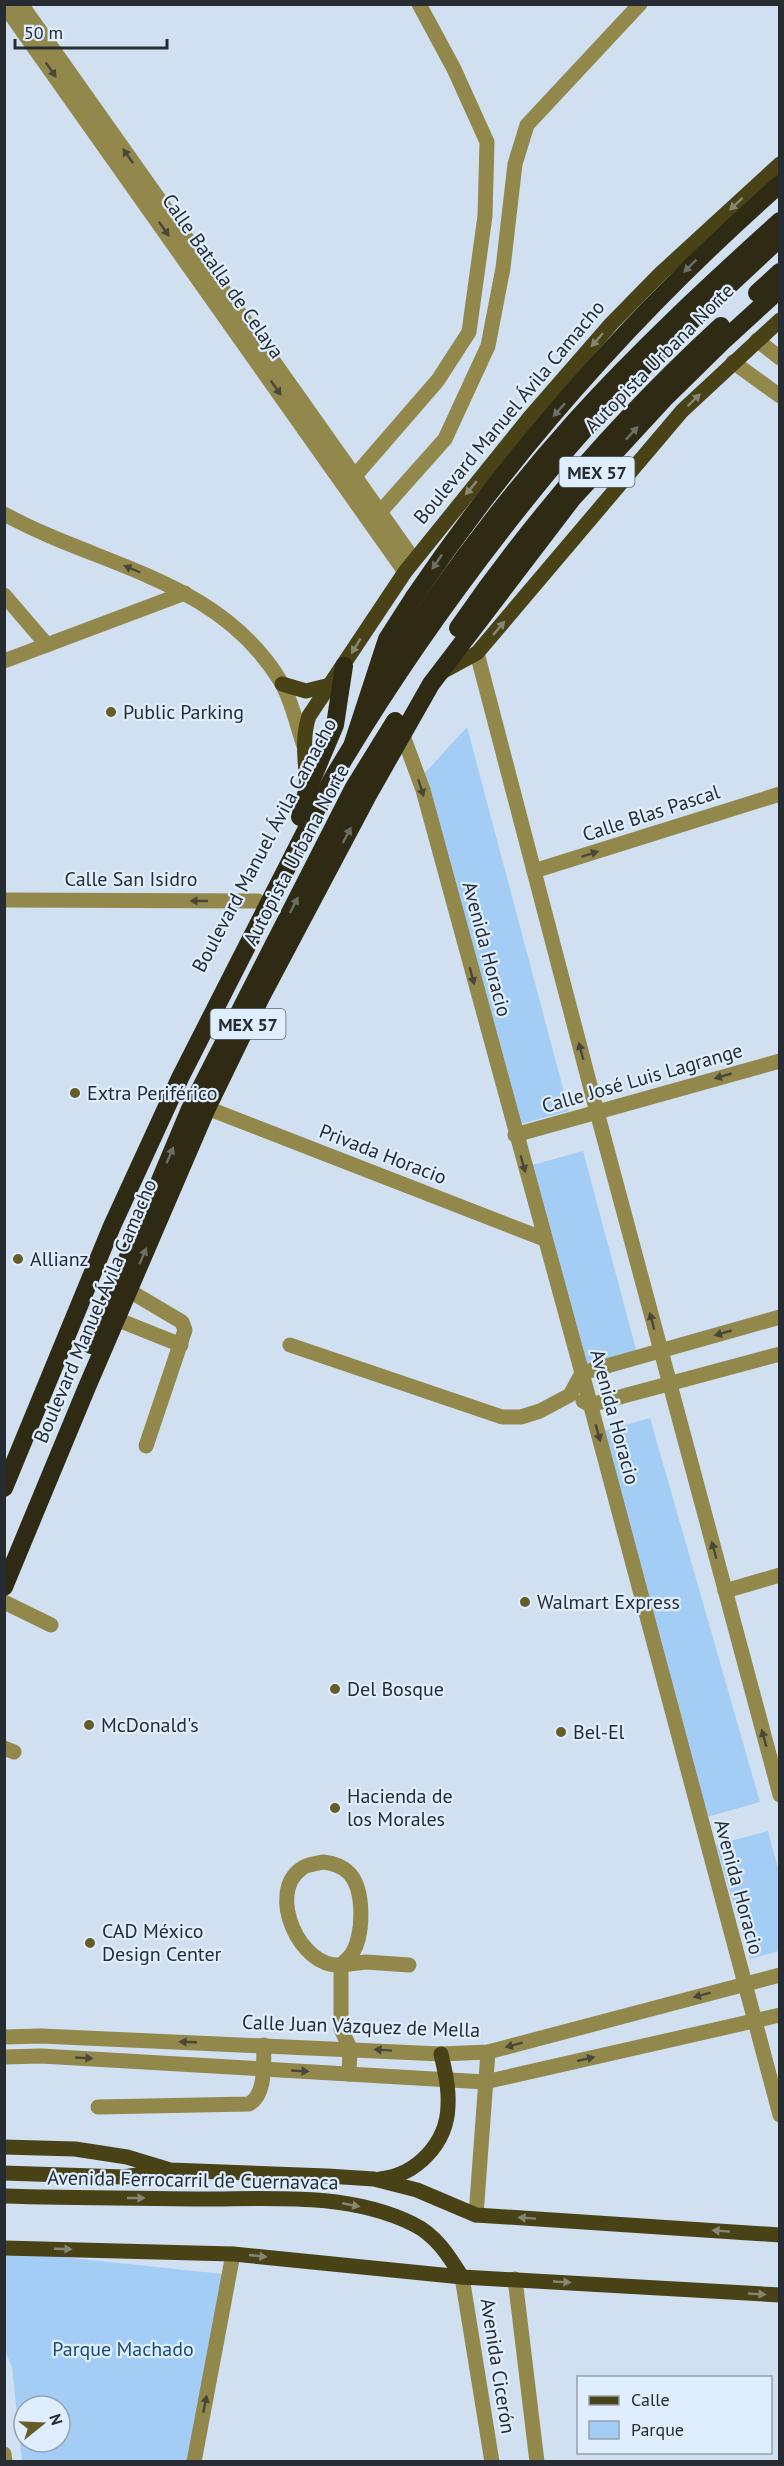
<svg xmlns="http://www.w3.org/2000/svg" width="784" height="2466" font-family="'PT Sans',sans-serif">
<rect width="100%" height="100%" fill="#d1e0f0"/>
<!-- green -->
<g fill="#a4cdf6" fill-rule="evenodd">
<path d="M467,727L569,1111L513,1126L423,775Z"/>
<path d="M583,1151L637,1353L586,1367L532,1165Z"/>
<path d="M650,1418L760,1802L707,1817L597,1433Z"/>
<path d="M768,1831L779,1872V1951L750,1959L716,1845Z"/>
<path d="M5,2251L223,2274L191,2461H22L12,2368L5,2350ZM24,2406H60V2442H24Z"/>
</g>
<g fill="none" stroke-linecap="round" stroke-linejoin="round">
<!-- minor -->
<g stroke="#93884c" stroke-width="15">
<path d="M21,4L414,560"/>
<path d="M4,5L405,572"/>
<path d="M757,340L780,358"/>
<path d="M733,362L780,396"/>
<path d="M348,484L438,380L469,332L485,216L487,142L454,69L419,4"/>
<path d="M4,514C101,567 219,579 281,682C292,701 297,726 304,746"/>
<path d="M373,520L445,439L488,346L503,268L515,164L527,125L640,4"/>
<path d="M4,595L47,645"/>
<path d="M477,653L597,1112L780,1795"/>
<path d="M4,661L185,593"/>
<path d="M402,733L423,790L582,1373L780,2115"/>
<path d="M534,871L780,794"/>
<path d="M4,900L258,901"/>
<path d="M207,1108L544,1239"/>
<path d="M515,1135L780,1061"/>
<path d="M128,1290L182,1322L185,1330L146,1446"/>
<path d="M116,1319L181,1345"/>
<path d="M290,1345L502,1417H521L540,1411L570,1395L582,1373L780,1317"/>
<path d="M583,1401L590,1405L780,1354"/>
<path d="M725,1591L780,1575"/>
<path d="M4,1602L51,1625"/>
<path d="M4,1748L14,1752"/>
<path d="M323,1862C333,1863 342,1866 349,1873C365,1890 364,1937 351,1955C348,1959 344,1962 341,1965C299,1968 267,1893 301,1869C307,1864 316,1864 323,1862Z"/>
<path d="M4,2037L41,2036L441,2054L488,2052L780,1975"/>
<path d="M4,2057L41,2056L485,2082L780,2015"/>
<path d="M349,2074L350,2048L341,2029V1965L366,1962L409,1965"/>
<path d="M98,2107L249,2104C267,2094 263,2062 264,2045"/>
<path d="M476,2215L488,2052"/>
<path d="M462,2277L492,2462"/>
<path d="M515,2279L537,2462"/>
<path d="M4,2454L5,2462"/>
<path d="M194,2462L233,2254"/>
</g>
<!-- major -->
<g stroke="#494217" stroke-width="15">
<path d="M442,672L477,653L682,411L780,320"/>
<path d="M282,684L306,691L330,685"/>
<path d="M307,788C306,763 301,740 309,716L405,572L530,417L611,324L660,274L780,164"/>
<path d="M4,2147L75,2149L127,2157L170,2170L327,2176L374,2179L417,2190L476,2215L780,2235"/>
<path d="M4,2173L123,2177L164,2171"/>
<path d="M380,2179C417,2175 447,2143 448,2106C449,2088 445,2071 441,2054"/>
<path d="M4,2196C70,2198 136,2198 201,2199C271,2199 348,2192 413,2224C436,2235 449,2256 462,2277"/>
<path d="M4,2248L233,2254L462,2277L780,2295"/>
</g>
<!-- highway -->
<g stroke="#2e2a14" stroke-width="18">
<path d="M757,293L780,272"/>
<path d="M414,597C517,445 642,306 780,184"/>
<path d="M458,628C534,518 622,417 721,326"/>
<path d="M374,690C433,595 501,504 575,421C639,350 709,285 780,221"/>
<path d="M300,817L307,791L335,725L344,666"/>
<path d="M91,1345L190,1109L353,789L395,721"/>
<path d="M4,1488L112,1226L180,1078L331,781C397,668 475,560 559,459C626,379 704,309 780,238"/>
<path d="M4,1587L87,1387L207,1108L261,997L368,795L431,684L572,499L666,397L723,341L780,289"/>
</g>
<!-- highway-bridge -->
<path stroke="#2e2a14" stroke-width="18" d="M353,743L387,639L414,597"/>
</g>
<!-- one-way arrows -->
<defs><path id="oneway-solid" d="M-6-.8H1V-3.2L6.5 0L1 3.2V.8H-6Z" transform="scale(1.5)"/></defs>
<g fill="#47483a">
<use href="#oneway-solid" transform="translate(51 70) rotate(55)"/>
<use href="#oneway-solid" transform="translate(128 156) rotate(-125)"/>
<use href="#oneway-solid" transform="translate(164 229) rotate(55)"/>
<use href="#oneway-solid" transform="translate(276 388) rotate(55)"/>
<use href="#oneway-solid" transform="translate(132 569) rotate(-157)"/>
<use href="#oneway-solid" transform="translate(421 788) rotate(72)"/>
<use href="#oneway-solid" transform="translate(590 854) rotate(-18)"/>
<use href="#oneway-solid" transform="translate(199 901) rotate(-180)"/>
<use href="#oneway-solid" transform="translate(472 976) rotate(75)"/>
<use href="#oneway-solid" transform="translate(581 1051) rotate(-105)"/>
<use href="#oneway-solid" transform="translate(723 1076) rotate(164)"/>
<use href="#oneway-solid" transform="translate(523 1164) rotate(74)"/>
<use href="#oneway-solid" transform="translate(652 1321) rotate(-105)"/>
<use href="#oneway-solid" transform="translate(723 1333) rotate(164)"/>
<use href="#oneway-solid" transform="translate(598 1433) rotate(75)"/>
<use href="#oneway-solid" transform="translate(714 1550) rotate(-105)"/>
<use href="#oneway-solid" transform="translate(764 1738) rotate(-105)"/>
<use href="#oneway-solid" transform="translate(702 1995) rotate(165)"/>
<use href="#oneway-solid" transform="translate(188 2042) rotate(-178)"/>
<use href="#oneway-solid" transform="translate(514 2045) rotate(165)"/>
<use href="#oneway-solid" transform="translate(383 2050) rotate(-176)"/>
<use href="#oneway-solid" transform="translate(84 2058) rotate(3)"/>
<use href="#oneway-solid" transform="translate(586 2059) rotate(-13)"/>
<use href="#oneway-solid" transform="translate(300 2071) rotate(3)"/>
<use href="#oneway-solid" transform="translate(205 2404) rotate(-79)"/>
</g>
<g fill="#858773">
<use href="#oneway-solid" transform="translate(736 204) rotate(137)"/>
<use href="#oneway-solid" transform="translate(597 340) rotate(131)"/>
<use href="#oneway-solid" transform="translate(694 400) rotate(-44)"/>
<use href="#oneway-solid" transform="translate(471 488) rotate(130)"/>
<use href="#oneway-solid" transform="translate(499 628) rotate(-50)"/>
<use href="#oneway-solid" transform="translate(356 646) rotate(121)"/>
<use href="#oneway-solid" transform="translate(136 2198)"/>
<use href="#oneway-solid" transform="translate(351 2205) rotate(11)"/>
<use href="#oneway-solid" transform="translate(527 2218) rotate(-176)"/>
<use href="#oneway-solid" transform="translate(721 2231) rotate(-176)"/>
<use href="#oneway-solid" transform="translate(63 2249) rotate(2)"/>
<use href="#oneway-solid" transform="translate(258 2256) rotate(6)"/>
<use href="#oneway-solid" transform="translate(562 2282) rotate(3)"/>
<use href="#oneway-solid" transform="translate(757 2294) rotate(3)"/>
</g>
<g fill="#6c6f66">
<use href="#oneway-solid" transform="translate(690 266) rotate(135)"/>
<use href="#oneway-solid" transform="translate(559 410) rotate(131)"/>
<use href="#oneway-solid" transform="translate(632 433) rotate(-47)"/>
<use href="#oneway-solid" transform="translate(437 562) rotate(124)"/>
<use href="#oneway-solid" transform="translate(347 835) rotate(-62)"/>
<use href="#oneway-solid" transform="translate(294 905) rotate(-63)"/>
<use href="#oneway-solid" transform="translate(170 1155) rotate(-67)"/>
<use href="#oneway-solid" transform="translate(143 1256) rotate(-67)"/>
</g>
<!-- markers -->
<g fill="#655c28" stroke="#deeefe" stroke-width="2">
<circle cx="111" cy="712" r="6"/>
<circle cx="75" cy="1093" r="6"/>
<circle cx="18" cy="1259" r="6"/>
<circle cx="525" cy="1602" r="6"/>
<circle cx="335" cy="1689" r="6"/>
<circle cx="89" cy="1725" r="6"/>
<circle cx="561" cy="1732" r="6"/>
<circle cx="335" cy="1808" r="6"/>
<circle cx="90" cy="1943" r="6"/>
</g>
<g text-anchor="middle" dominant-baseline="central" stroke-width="4.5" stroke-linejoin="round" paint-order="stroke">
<!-- shield labels -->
<g fill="#deeefe" stroke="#5e666f" stroke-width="1.5">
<rect x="559.5" y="457" width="75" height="30" rx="4.5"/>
<rect x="210.5" y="1009" width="75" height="30" rx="4.5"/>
</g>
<g font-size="18" font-weight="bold" fill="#272c32">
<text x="597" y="472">MEX 57</text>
<text x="248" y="1024">MEX 57</text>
</g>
<!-- street labels -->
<g font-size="20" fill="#272c32" stroke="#deeefe">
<text transform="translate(223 276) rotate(55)">Calle Batalla de Celaya</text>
<text transform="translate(659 358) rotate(-45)">Autopista Urbana Norte</text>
<text transform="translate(509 412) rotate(-50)">Boulevard Manuel Ávila Camacho</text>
<text transform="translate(651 813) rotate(-18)">Calle Blas Pascal</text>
<text transform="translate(264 845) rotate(-62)">Boulevard Manuel Ávila Camacho</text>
<text transform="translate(296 855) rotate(-62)">Autopista Urbana Norte</text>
<text x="131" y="879">Calle San Isidro</text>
<text transform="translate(487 949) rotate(75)">Avenida Horacio</text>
<text transform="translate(642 1078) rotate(-16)">Calle José Luis Lagrange</text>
<text transform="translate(383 1154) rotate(21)">Privada Horacio</text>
<text transform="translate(95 1311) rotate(-67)">Boulevard Manuel Ávila Camacho</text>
<text transform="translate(615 1417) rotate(75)">Avenida Horacio</text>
<text transform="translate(739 1887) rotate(75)">Avenida Horacio</text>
<text transform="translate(361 2026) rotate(2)">Calle Juan Vázquez de Mella</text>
<text transform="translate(193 2180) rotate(1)">Avenida Ferrocarril de Cuernavaca</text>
<text transform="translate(498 2366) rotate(81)">Avenida Cicerón</text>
</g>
<!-- poi labels -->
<g font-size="20" fill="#272c32" stroke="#deeefe" text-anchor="start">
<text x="123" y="712">Public Parking</text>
<text x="87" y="1093">Extra Periférico</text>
<text x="30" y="1259">Allianz</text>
<text x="537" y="1602">Walmart Express</text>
<text x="347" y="1689">Del Bosque</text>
<text x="101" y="1725">McDonald's</text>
<text x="573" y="1732">Bel-El</text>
<text x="347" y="1796">Hacienda de<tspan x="347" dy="23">los Morales</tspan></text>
<text x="102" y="1931">CAD México<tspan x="102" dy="23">Design Center</tspan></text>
</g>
<!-- park labels -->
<g font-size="20" fill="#194b77" stroke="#deeefe">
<text x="123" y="2349">Parque Machado</text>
</g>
</g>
<!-- border -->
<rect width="784" height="2466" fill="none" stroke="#272c32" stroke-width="12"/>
<!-- legend -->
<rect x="577" y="2376" width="195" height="78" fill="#deeefe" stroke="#95a0ac" stroke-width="1.5"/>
<rect x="589" y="2396" width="30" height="9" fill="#494217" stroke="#95a0ac" stroke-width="1.5"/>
<text x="631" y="2406" font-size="18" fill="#272c32">Calle</text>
<rect x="589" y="2421" width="30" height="18" fill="#a4cdf6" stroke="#95a0ac" stroke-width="1.5"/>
<text x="631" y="2436" font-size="18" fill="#272c32">Parque</text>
<!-- north arrow -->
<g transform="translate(42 2424) rotate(72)"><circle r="28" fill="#deeefe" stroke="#95a0ac" stroke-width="1.5"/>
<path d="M0-4.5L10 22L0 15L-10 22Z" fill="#655c28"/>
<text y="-9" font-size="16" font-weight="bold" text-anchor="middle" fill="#272c32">N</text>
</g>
<!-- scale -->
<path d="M15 39v9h152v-9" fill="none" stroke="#272c32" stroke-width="3"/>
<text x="24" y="39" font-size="18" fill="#272c32" stroke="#deeefe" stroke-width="4.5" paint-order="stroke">50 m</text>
</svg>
